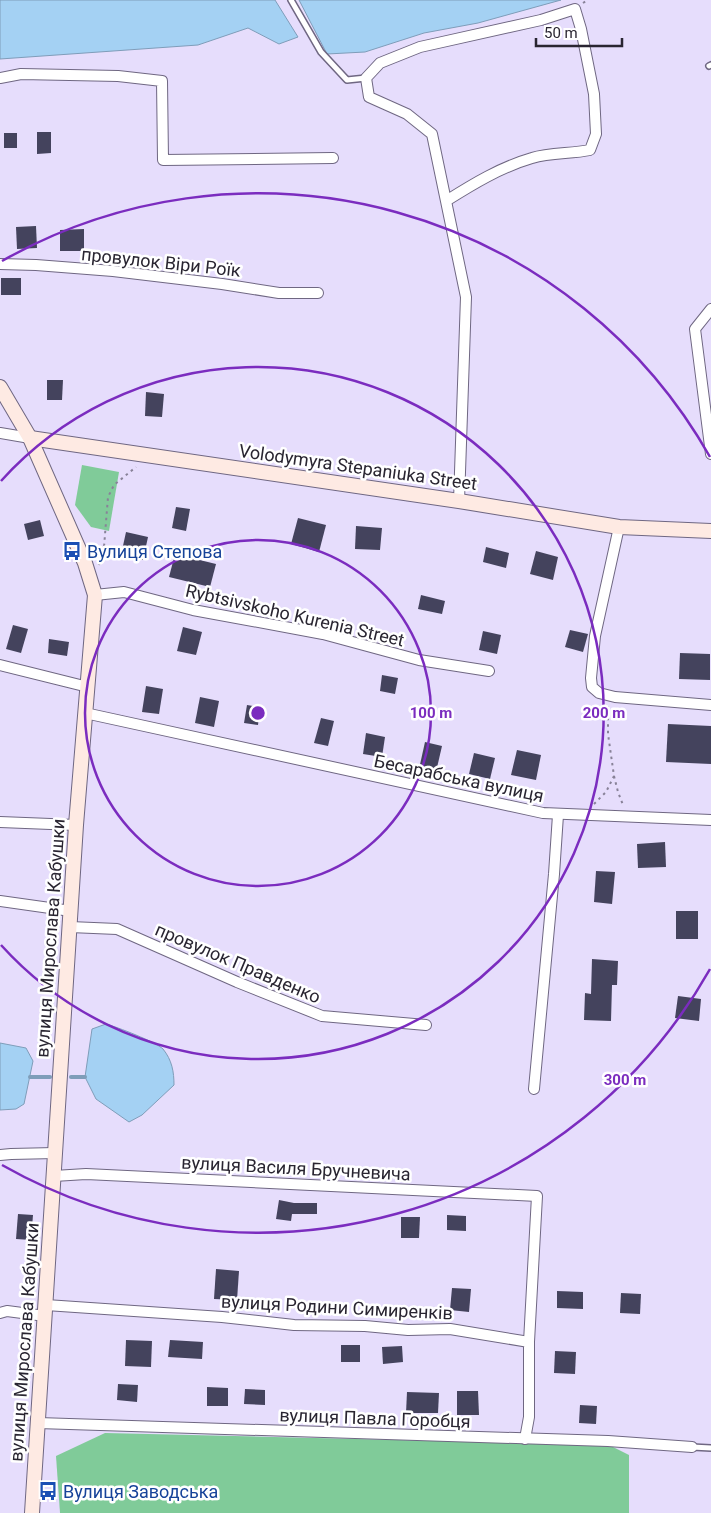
<svg xmlns="http://www.w3.org/2000/svg" width="711" height="1513" font-family="Roboto,sans-serif">
<rect width="100%" height="100%" fill="#e6ddfc"/>
<!-- green -->
<g fill="#80cb99">
<path d="M82,465L119,472L109,531L91,527L75,505Z"/>
<path d="M105,1433L609,1445L629,1455V1513H60L56,1456Z"/>
</g>
<!-- water -->
<g fill="#a4d1f3" stroke="#7f9db9">
<path d="M0,0H275L298,37L279,44L248,28L198,45L0,59Z"/>
<path d="M299,0H561L478,23L424,33L365,52L327,54Z"/>
<path d="M106,1024C117,1027 156,1042 163,1049C172,1060 174,1072 174,1085L142,1115L129,1122L96,1099L85,1077L92,1029Z"/>
<path d="M0,1043L26,1048L33,1061L24,1104L16,1109L0,1110Z"/>
</g>
<g fill="none" stroke-linecap="round" stroke-linejoin="round">
<!-- stream -->
<g stroke="#7f9db9" stroke-width="4">
<path d="M30,1077H50"/>
<path d="M71,1077H85"/>
</g>
</g>
<!-- building -->
<g fill="#44435d">
<path d="M37,132H51V153L37,154Z"/>
<rect x="4" y="133" width="13" height="15"/>
<path d="M36,226L37,248L17,249L16,227Z"/>
<path d="M84,229V251H60V230Z"/>
<rect x="1" y="278" width="20" height="17"/>
<path d="M47,380H63L62,400H47Z"/>
<path d="M146,392L164,394L162,417L145,416Z"/>
<path d="M176,507L190,509L186,531L172,528Z"/>
<path d="M298,518L326,525L319,552L291,544Z"/>
<path d="M40,520L44,536L28,540L24,524Z"/>
<path d="M356,526L382,528L380,550L355,549Z"/>
<path d="M126,532L148,537L143,560L121,555Z"/>
<path d="M486,547L509,553L506,568L483,562Z"/>
<path d="M536,551L558,557L553,580L530,574Z"/>
<path d="M175,554L216,564L210,587L169,577Z"/>
<path d="M421,595L445,601L442,614L418,609Z"/>
<path d="M13,625L28,629L21,653L6,649Z"/>
<path d="M183,627L202,632L196,655L177,651Z"/>
<path d="M570,630L588,634L583,652L565,647Z"/>
<path d="M483,631L501,635L497,654L479,650Z"/>
<path d="M49,639L69,642L67,656L48,653Z"/>
<path d="M680,653L710,654V680L679,679Z"/>
<path d="M382,675L398,678L395,694L380,691Z"/>
<path d="M146,686L163,689L159,714L142,712Z"/>
<path d="M200,697L219,701L214,727L195,723Z"/>
<path d="M247,705L260,707L258,725L244,723Z"/>
<path d="M321,718L334,721L328,746L314,743Z"/>
<path d="M668,724L711,726V764L666,762Z"/>
<path d="M366,733L385,737L382,757L363,754Z"/>
<path d="M425,742L442,746L436,772L419,769Z"/>
<path d="M517,750L541,755L536,780L511,775Z"/>
<path d="M474,753L495,758L490,779L469,774Z"/>
<path d="M665,842L666,867L638,868L637,844Z"/>
<path d="M596,871L615,872L612,904L594,902Z"/>
<rect x="676" y="911" width="22" height="28"/>
<path d="M592,959L618,961L617,985H612L611,1021L584,1020L585,993L591,994Z"/>
<path d="M678,996L701,999L699,1021L675,1018Z"/>
<path d="M279,1200L294,1203H317V1214H292L291,1221L276,1219Z"/>
<path d="M18,1214L33,1215L31,1240L16,1239Z"/>
<path d="M447,1215L466,1216V1231L447,1230Z"/>
<path d="M401,1217H420L419,1238H401Z"/>
<path d="M216,1269L239,1271L237,1300L214,1299Z"/>
<path d="M452,1288L471,1289L469,1312L450,1310Z"/>
<path d="M557,1291L583,1292V1309L557,1308Z"/>
<path d="M621,1293L641,1294L640,1314L620,1313Z"/>
<path d="M126,1340L152,1341L151,1367L125,1366Z"/>
<path d="M170,1340L203,1342L202,1359L168,1357Z"/>
<rect x="341" y="1345" width="19" height="17"/>
<path d="M402,1346L403,1362L383,1364L382,1347Z"/>
<path d="M555,1351L576,1352L575,1374L554,1373Z"/>
<path d="M118,1384L138,1385L137,1402L117,1400Z"/>
<path d="M207,1387L228,1388V1406H207Z"/>
<path d="M245,1389L265,1390V1405L244,1404Z"/>
<path d="M457,1391H478L479,1415H457Z"/>
<path d="M407,1392L439,1393L438,1413H406Z"/>
<path d="M580,1405L597,1406L596,1424L579,1423Z"/>
</g>
<g fill="none" stroke-linecap="round" stroke-linejoin="round">
<!-- lane casing -->
<g stroke="#6f6782" stroke-width="8">
<g id="lane">
<path d="M291,0L321,52L347,80L366,78"/>
<path d="M709,66L711,65"/>
<path d="M692,1447L711,1448"/>
</g>
</g>
<!-- street casing -->
<g stroke="#6f6782" stroke-width="12">
<g id="street">
<path d="M0,78L21,74L118,76L162,81L163,160L333,158"/>
<path d="M446,201C473,184 501,167 532,158C550,152 571,154 590,150L596,134L594,94L581,29L575,9L541,20L420,47L380,63L366,78L369,97L407,114L432,134L466,297L459,501"/>
<path d="M0,264L36,265L113,271L222,284L279,293H318"/>
<path d="M711,309L695,329L711,454"/>
<path d="M0,433L30,438"/>
<path d="M619,527L595,636L591,678L592,687L599,693L615,697L711,705"/>
<path d="M95,595L124,592L193,610L323,634L419,660L489,671"/>
<path d="M0,665L88,687"/>
<path d="M85,713L543,813L711,820"/>
<path d="M0,822L76,825"/>
<path d="M0,901L71,911"/>
<path d="M70,927L117,929L237,982L322,1016L426,1025"/>
<path d="M534,1089L554,874L558,815"/>
<path d="M0,1155L11,1154L55,1153"/>
<path d="M54,1176L86,1174L537,1196L529,1342"/>
<path d="M46,1305L222,1317L294,1325L365,1326L408,1330L450,1329L529,1342V1417L525,1439"/>
<path d="M0,1313L7,1311L45,1316"/>
<path d="M38,1423L608,1441L692,1447"/>
</g>
</g>
<!-- secondary casing -->
<g stroke="#6f6782" stroke-width="16">
<g id="secondary">
<path d="M0,387L30,438L85,563L95,595L76,825L32,1513"/>
<path d="M30,438L459,501L619,527L711,531"/>
</g>
</g>
<!-- path -->
<g stroke="#888298" stroke-width="2" stroke-dasharray="2.5 4" stroke-linecap="butt">
<path d="M583,3L588,0"/>
<path d="M99,565L104,547L108,497L114,485L136,467"/>
<path d="M614,776L618,792L623,805"/>
<path d="M594,804L606,792L614,776L608,734V706"/>
</g>
<!-- lane -->
<use href="#lane" stroke="#fff" stroke-width="5"/>
<!-- street -->
<use href="#street" stroke="#fff" stroke-width="10"/>
<!-- secondary -->
<use href="#secondary" stroke="#feeae3" stroke-width="14"/>
</g>
<!-- distance rings -->
<g fill="none" stroke="#7b2cbf" stroke-width="2.5">
<circle cx="258" cy="713" r="173"/>
<path d="M1 481A346 346 0 1 1 1 945"/>
<path d="M710 969A519 519 0 0 1 2 1165M2 261A519 519 0 0 1 710 457"/>
</g>
<!-- icons -->
<defs>
<g id="bus-bare" transform="scale(1.5)"><path d="M-5-6H5V4H4V6H2V4H-2V6H-4V4H-5ZM-3.5-4V0h7V-4ZM-3.5 1.2v1.5H-2V1.2ZM2 1.2v1.5H3.5V1.2Z" fill="#1a4fb4" stroke="#fff" stroke-width="2.5" paint-order="stroke"/></g>
</defs>
<g fill-rule="evenodd">
<use href="#bus-bare" x="72" y="551"/>
<use href="#bus-bare" x="48" y="1491"/>
</g>
<g text-anchor="middle" dominant-baseline="central" stroke-width="5" stroke-linejoin="round" paint-order="stroke">
<!-- street labels -->
<g font-size="18" fill="#292531" stroke="#fff">
<text transform="translate(161 262) rotate(6)">провулок Віри Роїк</text>
<text transform="translate(358 467) rotate(8)">Volodymyra Stepaniuka Street</text>
<text transform="translate(295 615) rotate(13)">Rybtsivskoho Kurenia Street</text>
<text transform="translate(459 778) rotate(12)">Бесарабська вулиця</text>
<text transform="translate(50 938) rotate(-86)">вулиця Мирослава Кабушки</text>
<text transform="translate(238 963) rotate(23)">провулок Правденко</text>
<text transform="translate(296 1168) rotate(3)">вулиця Василя Бручневича</text>
<text transform="translate(337 1307) rotate(3)">вулиця Родини Симиренків</text>
<text transform="translate(24 1342) rotate(-86)">вулиця Мирослава Кабушки</text>
<text transform="translate(375 1418) rotate(2)">вулиця Павла Горобця</text>
</g>
<!-- transit labels -->
<g font-size="18" fill="#164399" stroke="#fff" text-anchor="start">
<text x="87" y="551">Вулиця Степова</text>
<text x="63" y="1491">Вулиця Заводська</text>
</g>
</g>
<circle cx="258" cy="713" r="8" fill="#7b2cbf" stroke="#fff" stroke-width="2.5"/>
<g font-size="15" text-anchor="middle" font-weight="bold" fill="#7b2cbf" stroke="#fff" stroke-width="5" stroke-linejoin="round" paint-order="stroke">
<text x="431" y="718">100 m</text>
<text x="604" y="718">200 m</text>
<text x="625" y="1085">300 m</text>
</g>
<!-- scale -->
<path d="M536 38v8h86v-8" fill="none" stroke="#292531" stroke-width="2.5"/>
<text x="544" y="38" font-size="15" fill="#292531" stroke="#ffffff" stroke-width="4" paint-order="stroke">50 m</text>
</svg>
